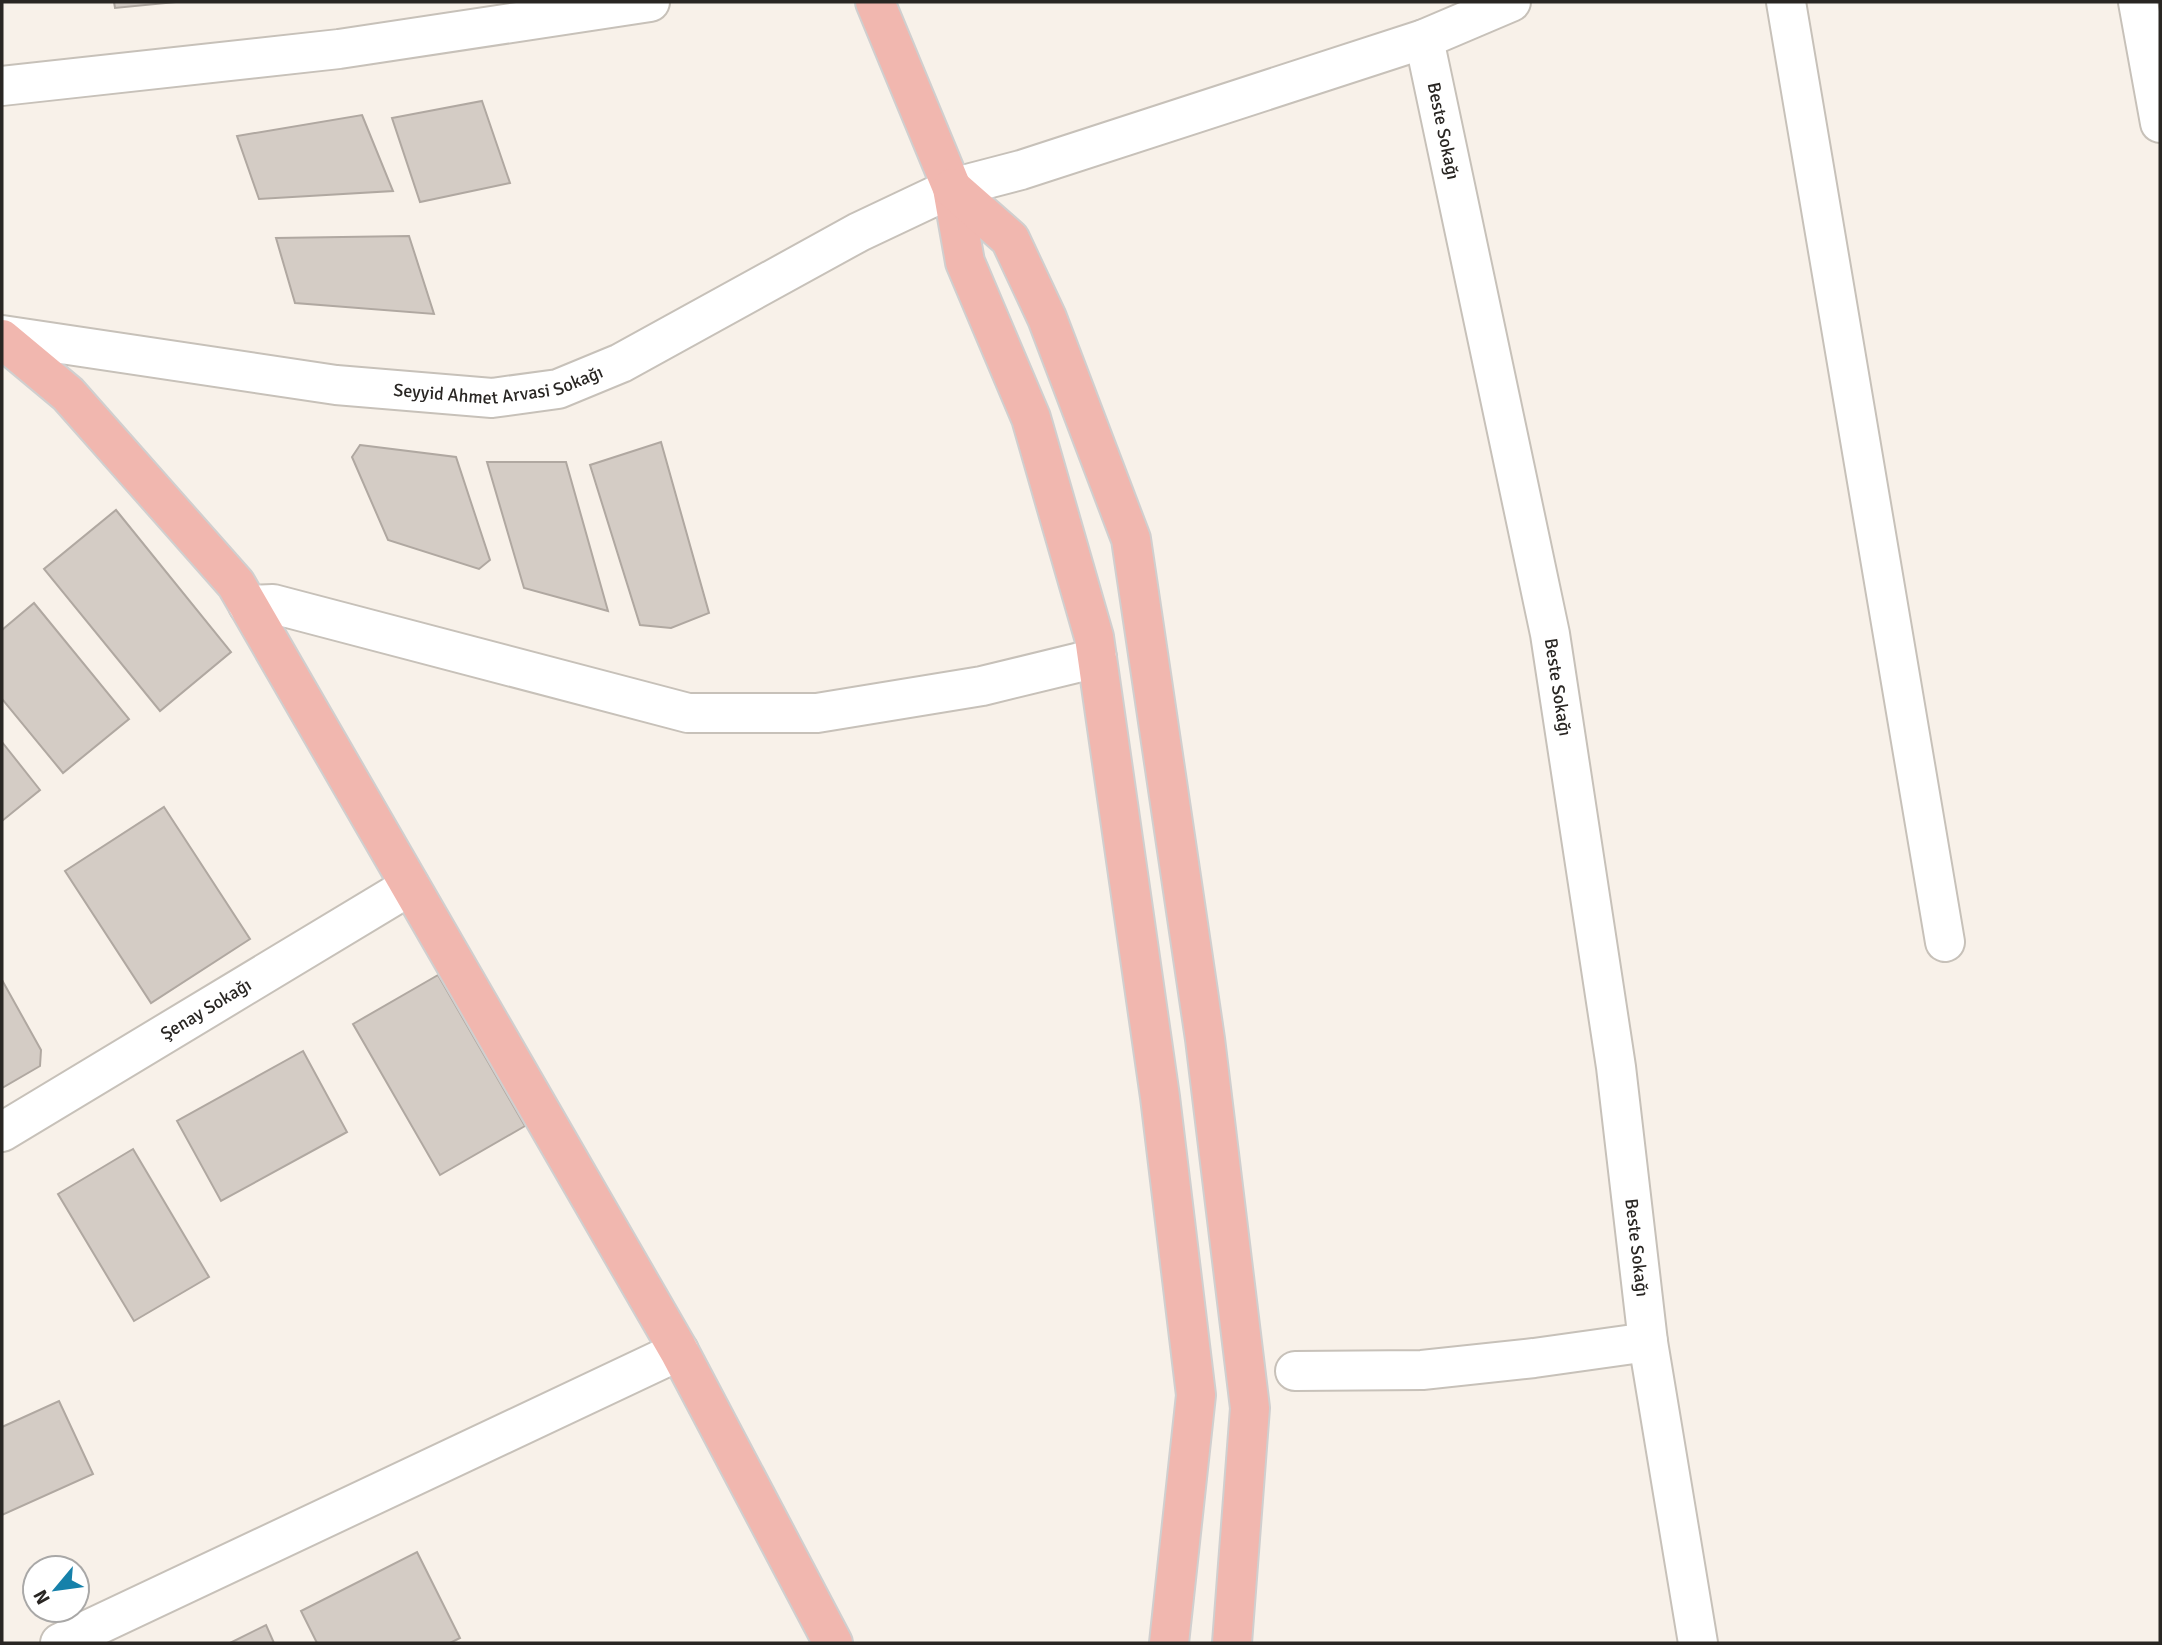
<svg xmlns="http://www.w3.org/2000/svg" width="2162" height="1645" font-family="Signika,sans-serif">
<rect width="100%" height="100%" fill="#f8f1e9"/>
<!-- building -->
<g fill="#d4ccc5" stroke="#b0a8a1" stroke-width="2">
<path d="M114,2H176L115,8Z"/>
<path d="M482,101L510,183L420,202L392,118Z"/>
<path d="M362,115L393,191L259,199L237,136Z"/>
<path d="M409,236L434,314L295,303L276,238Z"/>
<path d="M661,442L709,613L671,628L640,625L590,465Z"/>
<path d="M360,445L456,457L490,560L479,569L388,540L352,457Z"/>
<path d="M487,462H566L608,611L524,588Z"/>
<path d="M116,510L231,652L160,711L44,569Z"/>
<path d="M34,603L129,719L63,773L2,699V630Z"/>
<path d="M2,742L40,790L2,821Z"/>
<path d="M164,807L250,939L151,1003L65,871Z"/>
<path d="M438,975L525,1126L440,1175L353,1024Z"/>
<path d="M2,980L41,1050L40,1066L2,1088Z"/>
<path d="M303,1051L347,1132L221,1201L177,1121Z"/>
<path d="M133,1149L209,1277L134,1321L58,1194Z"/>
<path d="M59,1401L93,1474L2,1515V1427Z"/>
<path d="M417,1552L460,1638L450,1643H317L301,1611Z"/>
<path d="M266,1625L274,1643H230Z"/>
</g>
<g fill="none" stroke-linecap="round" stroke-linejoin="round">
<!-- minor casing -->
<g stroke="#c7c1b9" stroke-width="42">
<g id="minor">
<path d="M1786,2L1945,942"/>
<path d="M2138,2L2160,123"/>
<path id="s1" d="M1424,39L1550,634L1616,1067L1648,1342L1698,1643"/>
<path d="M2,86L339,49L650,2"/>
<path id="s2" d="M2,335L336,385L492,398L558,389L621,363L859,232L952,188L1021,170L1424,39L1511,2"/>
<path d="M248,605L273,604L688,713H817L982,686L1097,658"/>
<path id="s3" d="M2,1132L410,886"/>
<path d="M1295,1371L1422,1370L1534,1358L1648,1342"/>
<path d="M60,1643L679,1351"/>
</g>
</g>
<!-- major casing -->
<g stroke="#d0cfcf" stroke-width="42">
<g id="major">
<path d="M875,2L952,188L965,262L1031,418L1094,637L1160,1097L1196,1395L1169,1643"/>
<path d="M952,188L1010,239L1047,318L1131,539L1205,1039L1250,1408L1232,1643"/>
<path d="M2,339L68,394L236,584L679,1351L833,1643"/>
</g>
</g>
<!-- minor -->
<use href="#minor" stroke="#fff" stroke-width="38"/>
<!-- major -->
<use href="#major" stroke="#f1b7af" stroke-width="38"/>
</g>
<g text-anchor="middle" dominant-baseline="central" stroke-width="5" stroke-linejoin="round" paint-order="stroke">
<!-- street labels -->
<g font-size="18" fill="#292623" stroke="#fff">
<text stroke="none"><textPath href="#s1" startOffset="94">Beste Sokağı</textPath></text>
<text stroke="none"><textPath href="#s2" startOffset="502">Seyyid Ahmet Arvasi Sokağı</textPath></text>
<text stroke="none"><textPath href="#s1" startOffset="662">Beste Sokağı</textPath></text>
<text stroke="none"><textPath href="#s3" startOffset="238">Şenay Sokağı</textPath></text>
<text stroke="none"><textPath href="#s1" startOffset="1228">Beste Sokağı</textPath></text>
</g>
</g>
<!-- border -->
<rect width="2162" height="1645" fill="none" stroke="#292623" stroke-width="7"/>
<!-- north arrow -->
<g transform="translate(56 1589) rotate(241)"><circle r="33" fill="#ffffff" stroke="#a9a8a7" stroke-width="2"/>
<path d="M0-5L12 26L0 18L-12 26Z" fill="#1681aa"/>
<text y="-10" font-size="19" font-weight="bold" text-anchor="middle" fill="#292623">N</text>
</g>
</svg>
